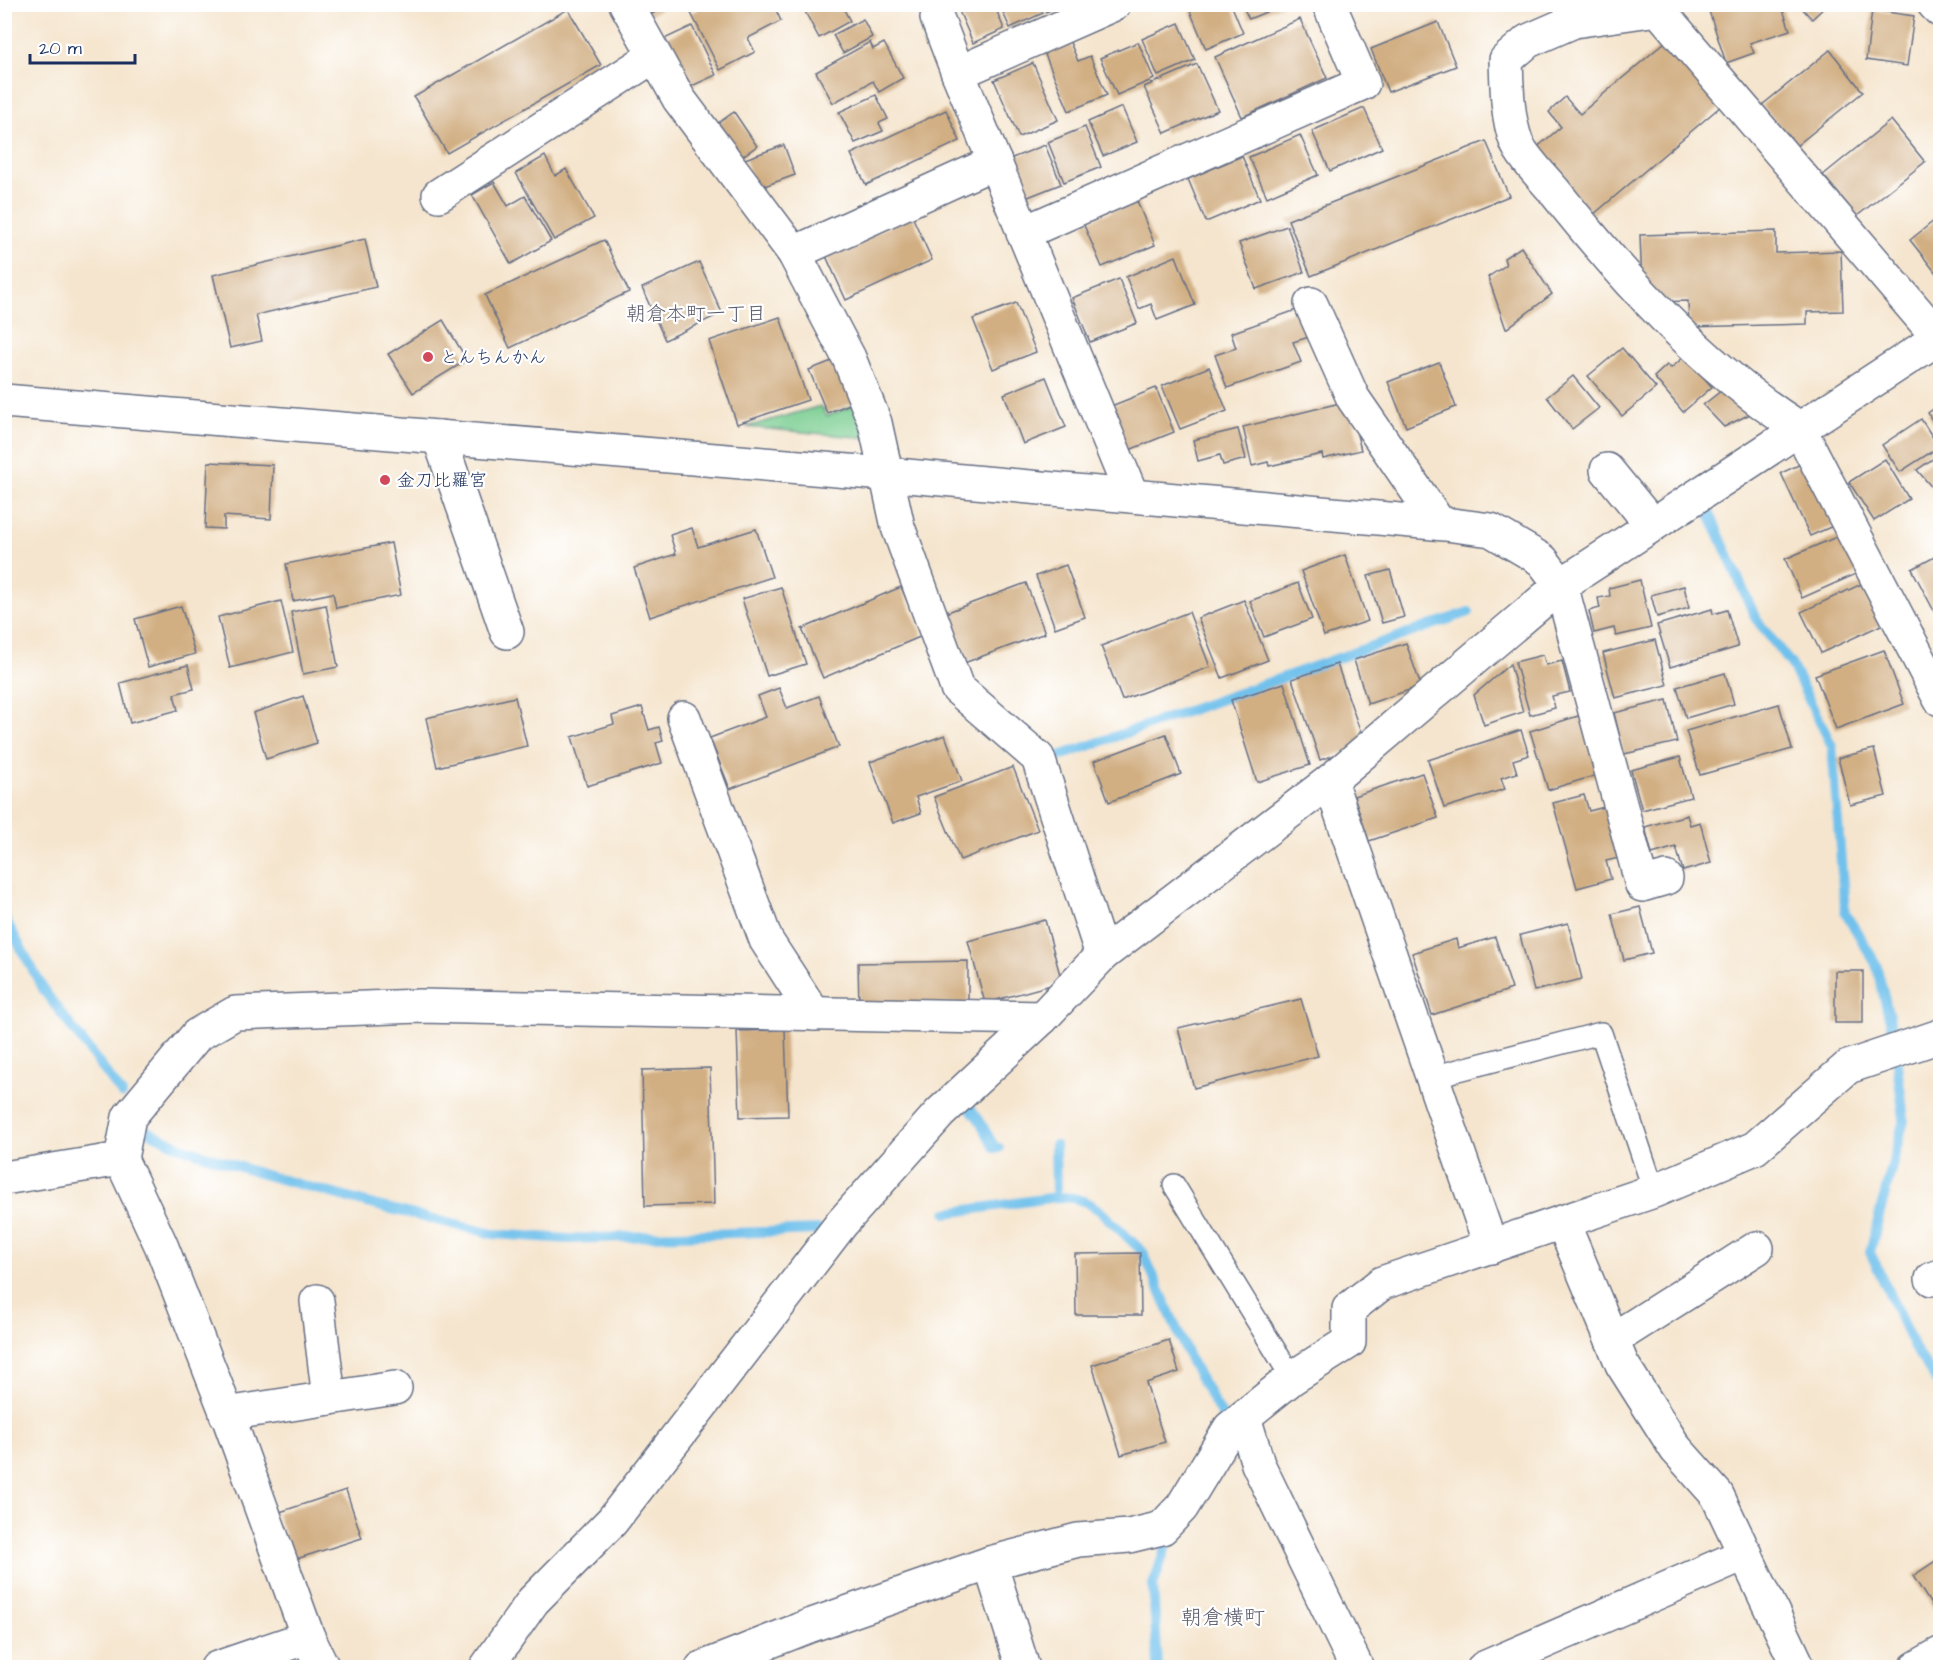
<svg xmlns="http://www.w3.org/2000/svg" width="1945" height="1672" font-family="'Architects Daughter','Klee One',sans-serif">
<rect width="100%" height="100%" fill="#fff"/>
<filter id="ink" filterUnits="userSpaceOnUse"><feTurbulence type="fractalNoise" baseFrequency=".0167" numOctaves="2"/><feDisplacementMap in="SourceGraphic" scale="12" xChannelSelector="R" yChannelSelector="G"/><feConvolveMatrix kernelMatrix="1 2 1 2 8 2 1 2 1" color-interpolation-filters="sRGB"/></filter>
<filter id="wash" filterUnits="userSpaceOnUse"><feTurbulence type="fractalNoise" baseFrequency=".008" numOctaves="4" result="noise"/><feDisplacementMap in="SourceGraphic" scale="24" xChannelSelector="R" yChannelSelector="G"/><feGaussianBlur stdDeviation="1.35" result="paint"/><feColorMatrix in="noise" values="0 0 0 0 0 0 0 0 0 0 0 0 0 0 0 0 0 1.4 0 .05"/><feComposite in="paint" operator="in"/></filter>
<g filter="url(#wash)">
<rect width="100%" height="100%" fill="#f5e5ce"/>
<!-- green -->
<path fill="#7ace91" stroke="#4a7e78" stroke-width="1.5" d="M857,404L867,438L746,427L821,406L827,416Z"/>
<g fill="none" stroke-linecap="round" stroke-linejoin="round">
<!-- stream -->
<g stroke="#71c1ec" stroke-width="10">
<path d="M1709,512L1756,619L1791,664L1832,746L1845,912L1876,964L1893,1033L1904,1119L1870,1252L1914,1347L1940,1387"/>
<path d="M1054,758L1469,612"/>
<path d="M4,917L45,992L122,1094"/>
<path d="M966,1103L978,1118L995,1148H999"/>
<path d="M145,1130L181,1147L258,1173L374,1205L493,1234L569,1239L819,1230"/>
<path d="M1055,1145L1056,1188"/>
<path d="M947,1213L1056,1197L1074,1198L1086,1202L1099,1210L1143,1252L1192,1364L1224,1419"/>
<path d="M1158,1668L1153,1585L1170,1535L1173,1531"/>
</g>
</g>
<g id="blocks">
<!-- building -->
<g fill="#d1af83">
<path d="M642,4H671L648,16Z"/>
<path d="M707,4H773L781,21L748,38L755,52L720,70L691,13Z"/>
<path d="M801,4H841L850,21L819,38Z"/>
<path d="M956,4H985V6L994,4L1004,29L973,43Z"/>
<path d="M999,4H1040L1043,13L1010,28Z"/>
<path d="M1043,4H1063L1046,12Z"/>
<path d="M1206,4H1231L1243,33L1206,49L1190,11Z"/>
<path d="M1718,4H1737L1738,6L1781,4L1790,30L1750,43L1754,53L1726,63L1708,8Z"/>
<path d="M1798,4H1828L1812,19Z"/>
<path d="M1242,5H1283L1249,19Z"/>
<path d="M568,9L601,65L447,153L414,97Z"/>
<path d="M1872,10L1914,16L1907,66L1866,60Z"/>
<path d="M863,19L872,37L843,53L833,35Z"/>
<path d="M1300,19L1327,78L1242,117L1215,57Z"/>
<path d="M1438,22L1456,66L1388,92L1371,49Z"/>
<path d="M1179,23L1195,60L1158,76L1142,39Z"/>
<path d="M692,26L716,75L683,90L660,41Z"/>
<path d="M1069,40L1078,61L1090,56L1107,95L1069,111L1043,50Z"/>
<path d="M870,42L873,49L884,43L903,78L879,92L873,81L833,103L816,72Z"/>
<path d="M1138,42L1154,79L1117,95L1100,58Z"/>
<path d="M1665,42L1721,106L1593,215L1535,149L1561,127L1549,112L1565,97L1580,114Z"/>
<path d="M1830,50L1863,92L1796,146L1762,105Z"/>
<path d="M1033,63L1058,120L1019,137L994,80Z"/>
<path d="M1197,64L1218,110L1165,133L1144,87Z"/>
<path d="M876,95L888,119L879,123L883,131L855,143L839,112Z"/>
<path d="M1122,107L1137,142L1103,156L1088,122Z"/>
<path d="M1364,108L1382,148L1330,171L1312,131Z"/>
<path d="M946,110L960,141L866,185L851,154Z"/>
<path d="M734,112L757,146L737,160L714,126Z"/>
<path d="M1891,120L1925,162L1857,216L1823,175Z"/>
<path d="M1085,127L1101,167L1064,182L1048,142Z"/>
<path d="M1300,135L1318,175L1267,197L1249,157Z"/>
<path d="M1486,141L1509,196L1311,276L1288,220Z"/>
<path d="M784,145L795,175L756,189L745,159Z"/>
<path d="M1045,145L1061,184L1023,199L1007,160Z"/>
<path d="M545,156L555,176L566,169L594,218L554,240L516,173Z"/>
<path d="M1242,156L1260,199L1206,222L1188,179Z"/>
<path d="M494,182L508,206L525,196L551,241L511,264L472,195Z"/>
<path d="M1137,201L1155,245L1102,267L1083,223Z"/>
<path d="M912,216L932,260L846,300L826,256Z"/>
<path d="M1940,216V278L1910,240Z"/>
<path d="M1287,226L1304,272L1256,289L1239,243Z"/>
<path d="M1776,231V253L1841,251L1843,311L1807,312V324L1689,327L1688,301L1653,302L1642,287L1640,235Z"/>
<path d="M365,239L376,287L256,315L262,341L230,348L213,275Z"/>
<path d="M604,240L629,292L510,348L485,295Z"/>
<path d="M1521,247L1552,294L1506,329L1488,277L1506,265L1504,258Z"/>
<path d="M1176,256L1195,305L1157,320L1151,304L1139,309L1126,277Z"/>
<path d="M699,262L722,313L665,340L642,288Z"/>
<path d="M1119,279L1137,323L1090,342L1072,298Z"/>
<path d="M1016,303L1036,352L993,369L973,319Z"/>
<path d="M1299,309L1309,337L1293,342L1301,362L1227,388L1215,355L1236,348L1231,333Z"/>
<path d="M780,317L808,400L737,424L709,341Z"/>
<path d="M443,320L467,360L413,393L388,354Z"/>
<path d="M1622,348L1656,388L1622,416L1588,376Z"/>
<path d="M1685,356L1712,387L1683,412L1654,377L1667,365L1671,368Z"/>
<path d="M837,359L855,402L827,413L809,370Z"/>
<path d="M1439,362L1456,407L1406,427L1388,382Z"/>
<path d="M1209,367L1227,411L1180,429L1162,386Z"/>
<path d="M1573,376L1599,408L1572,429L1547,397Z"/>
<path d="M1046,377L1066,427L1023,444L1004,394Z"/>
<path d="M1726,387L1754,412L1724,427L1703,405Z"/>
<path d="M1156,388L1174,432L1127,451L1109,407Z"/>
<path d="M1348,401L1361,450L1323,459L1322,454L1269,466L1268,462L1252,466L1243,427Z"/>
<path d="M1940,404V435L1928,413Z"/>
<path d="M1921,419L1939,447L1900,472L1882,445Z"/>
<path d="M1238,429L1246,459L1223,465L1220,455L1198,461L1193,440Z"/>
<path d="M1940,454V497L1917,470Z"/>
<path d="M1885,459L1909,499L1874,521L1849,482Z"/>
<path d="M208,462L273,465L271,519L224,516V529L205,528Z"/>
<path d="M1803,463L1833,526L1810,536L1781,473Z"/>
<path d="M692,528L698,547L756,529L772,577L650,617L634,568L676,554L670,535Z"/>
<path d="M1841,535L1858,573L1802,598L1785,559Z"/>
<path d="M391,543L401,595L336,608L333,593L293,601L286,564Z"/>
<path d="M1940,554V608L1934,611L1912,569Z"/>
<path d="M1345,555L1368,621L1324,636L1301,571Z"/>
<path d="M1066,565L1085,617L1055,628L1036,576Z"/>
<path d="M1390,570L1404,617L1382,623L1368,576Z"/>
<path d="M1640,580L1651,628L1616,636L1614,628L1594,633L1589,611L1600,608L1598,598L1610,596L1609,588Z"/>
<path d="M1868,581L1888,622L1821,653L1801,612Z"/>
<path d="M1026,583L1045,633L964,663L945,613Z"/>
<path d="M1298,583L1312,619L1264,637L1250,601Z"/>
<path d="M1684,586L1689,608L1657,617L1651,595Z"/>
<path d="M781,587L806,664L767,676L742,599Z"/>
<path d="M901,587L922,636L823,678L802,629Z"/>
<path d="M1244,600L1268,660L1222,678L1198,618Z"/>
<path d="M281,601L293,652L230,668L218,617Z"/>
<path d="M326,605L338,667L303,674L291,612Z"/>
<path d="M181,606L195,654L148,667L135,619Z"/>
<path d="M1712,609L1713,614L1727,610L1738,647L1670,667L1657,625Z"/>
<path d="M1189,612L1210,667L1122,700L1101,646Z"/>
<path d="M1655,640L1667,685L1615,698L1603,653Z"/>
<path d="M1406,643L1421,686L1368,704L1354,660Z"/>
<path d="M1884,650L1904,704L1836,729L1815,675Z"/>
<path d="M1543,655L1546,665L1562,661L1570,692L1552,696L1555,708L1530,715L1515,662Z"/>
<path d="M1337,664L1365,745L1320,760L1292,679Z"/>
<path d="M1510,664L1523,712L1484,725L1474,695Z"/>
<path d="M188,665L194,689L174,694L178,710L130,723L120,683Z"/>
<path d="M1725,673L1734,704L1686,718L1677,687Z"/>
<path d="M1284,683L1310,765L1257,782L1231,700Z"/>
<path d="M779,688L787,708L819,696L839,747L730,789L710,738L766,717L758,696Z"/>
<path d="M303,696L317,743L266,759L253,713Z"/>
<path d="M515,697L527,746L437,767L426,718Z"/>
<path d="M1667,700L1677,742L1624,754L1614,713Z"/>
<path d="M1779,704L1792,749L1700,775L1686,731Z"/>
<path d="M642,707L649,730L659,727L663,741L656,743L662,763L587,786L572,737L614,724L612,716Z"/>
<path d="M1588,713L1607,772L1548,790L1530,731Z"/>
<path d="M1521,730L1529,755L1513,760L1517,773L1501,778L1505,789L1444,808L1428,760Z"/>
<path d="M1166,734L1181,774L1109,802L1094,761Z"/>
<path d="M945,735L962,781L916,797L921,813L893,823L870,762Z"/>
<path d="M1874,749L1886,796L1850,805L1838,758Z"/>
<path d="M1680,757L1691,797L1642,810L1631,770Z"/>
<path d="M1013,767L1038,830L960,860L934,797Z"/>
<path d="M1422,773L1438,818L1369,841L1354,796Z"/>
<path d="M1584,795L1589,811L1612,805L1627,856L1606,861L1611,879L1577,888L1553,803Z"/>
<path d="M1687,815L1690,825L1700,822L1711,863L1683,871L1676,847L1652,854L1645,827Z"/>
<path d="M1640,907L1652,953L1624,960L1612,914Z"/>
<path d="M1045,920L1062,982L985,1003L968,941Z"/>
<path d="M1568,923L1582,979L1534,991L1520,935Z"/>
<path d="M1495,937L1512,989L1432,1015L1412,953L1456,939L1458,948Z"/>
<path d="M968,961V1003L859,1006L858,963Z"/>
<rect x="1835" y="971" width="28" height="52"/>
<path d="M1301,999L1318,1056L1194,1088L1178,1028Z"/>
<path d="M785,1030L788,1116L740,1117L737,1031Z"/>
<path d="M710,1068L714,1204L645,1206L642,1070Z"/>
<path d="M1140,1253L1141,1315H1076L1075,1254Z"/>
<path d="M1169,1340L1179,1372L1146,1383L1165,1442L1121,1455L1092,1365Z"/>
<path d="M346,1490L362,1538L293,1560L277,1513Z"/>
<path d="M1940,1558V1619L1913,1576Z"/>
</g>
</g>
</g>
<g filter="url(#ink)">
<use href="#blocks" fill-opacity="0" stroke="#676f85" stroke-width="1.5"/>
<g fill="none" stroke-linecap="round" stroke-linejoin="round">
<!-- service casing -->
<g stroke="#676f85" stroke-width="24">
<g id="service">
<path d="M1432,1077L1601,1033L1654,1191"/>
<path d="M1174,1185L1292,1378"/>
</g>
</g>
<!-- minor casing -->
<g stroke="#676f85" stroke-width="36">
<g id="minor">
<path d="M626,4L679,99L794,253L849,358L875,423L898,527L957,688L1038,758L1102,955"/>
<path d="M1114,4L958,73L1132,496"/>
<path d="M1934,4L1940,10"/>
<path d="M937,18L958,73"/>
<path d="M439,195L654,56"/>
<path d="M1023,233L1363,83L1329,4"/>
<path d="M794,253L995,162"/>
<path d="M1311,304L1353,398L1439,523"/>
<path d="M1939,338L1658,9L1574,21L1528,41L1506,60C1507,87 1507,116 1516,141C1520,154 1545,180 1555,192C1625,280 1703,367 1799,428L1940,699"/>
<path d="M439,437L507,632"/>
<path d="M1607,470L1652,525"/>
<path d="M1561,585L1642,885L1666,878"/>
<path d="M684,718L766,940L814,1014"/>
<path d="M1330,781L1491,1247"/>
<path d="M4,1178L121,1159"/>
<path d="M1563,1223L1622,1364L1676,1449L1717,1495L1799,1668"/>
<path d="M1932,1279L1940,1276"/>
<path d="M317,1301L329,1398"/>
<path d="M1612,1340L1757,1248"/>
<path d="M226,1414L395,1388"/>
<path d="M1244,1417L1258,1464L1357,1668"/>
<path d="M990,1563L1023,1668"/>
<path d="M217,1668L308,1637"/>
<path d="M323,1668L308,1637L229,1419L161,1245L121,1159L129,1117L197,1035L235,1013L419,1006L1042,1018"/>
<path d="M486,1668L533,1601L612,1521L842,1223L940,1113L1042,1018L1102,955L1330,781L1561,585L1940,337"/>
<path d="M702,1668L809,1626L990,1563L1078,1540L1129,1536L1162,1528L1182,1507L1230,1428L1292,1378L1349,1342V1309L1382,1283L1654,1191L1755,1148L1848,1067L1940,1036"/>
<path d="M1484,1668L1746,1554"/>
<path d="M1916,1668L1940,1654"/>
</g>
</g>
<!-- tertiary casing -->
<g stroke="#676f85" stroke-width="36">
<path id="tertiary" d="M4,401L885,474L1445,524L1491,530L1542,560L1561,585"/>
</g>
<!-- service -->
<use href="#service" stroke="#fff" stroke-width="21"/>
<!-- minor -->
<use href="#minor" stroke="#fff" stroke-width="33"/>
<!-- tertiary -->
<use href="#tertiary" stroke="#fff" stroke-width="33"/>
</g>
</g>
<!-- markers -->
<g fill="#d1495b" stroke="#fff" stroke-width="2">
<circle cx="428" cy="357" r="6"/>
<circle cx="385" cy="480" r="6"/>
</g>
<g text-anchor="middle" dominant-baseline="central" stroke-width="4.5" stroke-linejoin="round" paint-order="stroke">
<!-- poi labels -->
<g font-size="18" fill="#1b2f5e" stroke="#fff" text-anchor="start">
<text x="440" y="357">とんちんかん</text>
<text x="397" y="480">金刀比羅宮</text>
</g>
<!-- neighbourhood labels -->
<g font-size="20" fill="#5b5c6b" stroke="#fff">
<text x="696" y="314">朝倉本町一丁目</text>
</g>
<!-- quarter labels -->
<g font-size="21" fill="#5b5c6b" stroke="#fff">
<text x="1223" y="1617">朝倉横町</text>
</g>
</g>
<!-- margin -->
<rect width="1945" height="1672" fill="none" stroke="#fff" stroke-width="24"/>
<!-- scale -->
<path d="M30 54v9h105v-9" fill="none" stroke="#1b2f5e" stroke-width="3"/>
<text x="39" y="54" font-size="18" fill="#1b2f5e" stroke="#ffffff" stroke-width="4.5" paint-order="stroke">20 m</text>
</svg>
